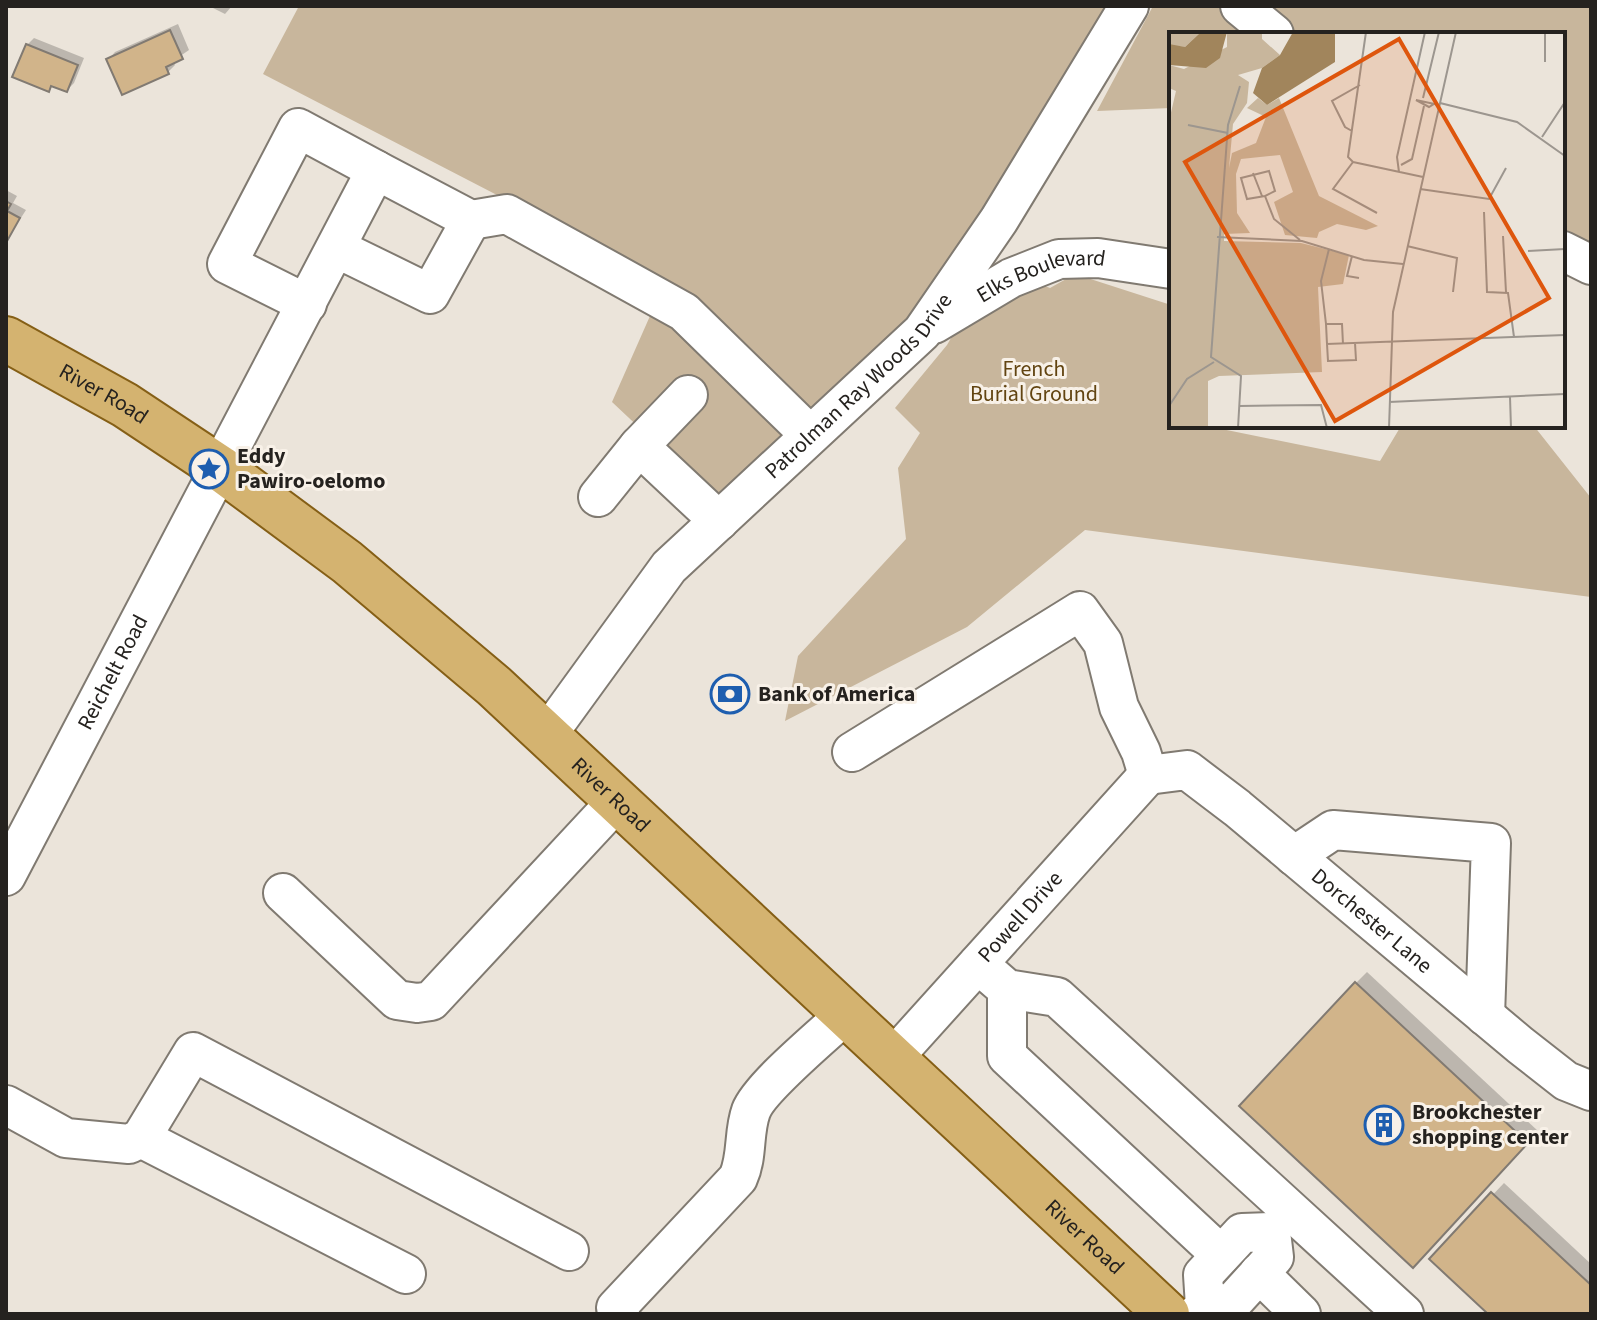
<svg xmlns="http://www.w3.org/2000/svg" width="1597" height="1320" font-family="'Source Sans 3',sans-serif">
<rect width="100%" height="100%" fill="#ebe4da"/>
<!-- green -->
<g fill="#c8b69c">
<path d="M299,6H1107L916,323L728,511L612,402L665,282L263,74Z"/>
<path d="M1153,6H1591V286L1563,266V34H1171V108L1097,111Z"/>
<path d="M993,266L1050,288L1075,274L1171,305L1169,418L1171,426H1207L1380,461L1401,426H1534L1591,498V597L1085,530L967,627L785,721L798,656L906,539L898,468L920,433L895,408L947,345Z"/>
</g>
<!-- shadow -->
<g fill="#0003">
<path d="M209,6H232L225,14Z"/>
<path d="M178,24L189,50L173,61L175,65L168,72L108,60L115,52Z"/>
<path d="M34,38L84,58L74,83L67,90L53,84L48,89L27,45Z"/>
<path d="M6,190L17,196L13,203L26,210L6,241Z"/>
<path d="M1367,972L1538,1131L1424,1254L1356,983Z"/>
<path d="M1504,1183L1591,1264V1314H1490L1432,1259Z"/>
</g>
<!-- building -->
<g fill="#d1b48a" stroke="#817a72" stroke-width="2">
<path d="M170,30L183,59L166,67L169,74L122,95L106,59Z"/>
<path d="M26,44L78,65L67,92L51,86L49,92L12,77Z"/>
<path d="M6,201L11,204L7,211L20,218L6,243Z"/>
<path d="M1355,982L1528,1143L1413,1268L1239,1106Z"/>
<path d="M1491,1192L1591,1285V1314H1488L1429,1259Z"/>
</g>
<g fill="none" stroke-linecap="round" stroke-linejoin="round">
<!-- minor casing -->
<g stroke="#807a71" stroke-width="42">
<g id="minor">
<path d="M1240,6L1274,34"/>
<path d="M471,220L507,214L684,312L810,435"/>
<path d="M1563,251L1591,265"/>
<path d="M307,304L227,264L298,128L376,170"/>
<path id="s1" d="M934,324L1011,278L1059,259L1098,258L1171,269"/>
<path d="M639,446L688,395"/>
<path d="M598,497L639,446L719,521"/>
<path id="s2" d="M547,735L669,567L922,332L999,220L1129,6"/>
<path d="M852,752L1080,611L1103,643L1119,707L1141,752L1148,775"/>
<path id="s3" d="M1148,775L1187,770L1237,808L1520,1045L1566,1081L1591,1091"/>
<path d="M1294,856L1333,830L1491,843L1485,1016"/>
<path id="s4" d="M6,876L376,170L471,220L430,294L336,248"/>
<path d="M283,893L397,1000L417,1003L431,1001L617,801"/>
<path d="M978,964L1007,989L1057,997L1404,1314"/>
<path d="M1007,989V1056L1221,1255"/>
<path id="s5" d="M893,1058L1148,775"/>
<path d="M6,1105L66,1138L129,1144L141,1138L193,1052L569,1251"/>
<path d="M141,1138L406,1274"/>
<path d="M1259,1273L1301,1314"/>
<path d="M620,1314L616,1308L738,1178C748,1156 743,1133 751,1111C760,1087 825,1034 846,1014"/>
<path d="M1197,1314L1205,1306L1233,1302L1274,1257L1271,1232L1242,1233L1203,1275L1205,1306"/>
</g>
</g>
<!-- major casing -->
<g stroke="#855f16" stroke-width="48">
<g id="major">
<path id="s6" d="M6,339L125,405L220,468L347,562L494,686L1167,1314"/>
</g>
</g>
<!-- minor -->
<use href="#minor" stroke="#fff" stroke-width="38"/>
<!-- major -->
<use href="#major" stroke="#d4b370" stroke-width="44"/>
</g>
<!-- icons -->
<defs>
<g id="sight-ring" transform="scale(2)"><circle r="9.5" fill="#f8f1e8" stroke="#1e5eaf" stroke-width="1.5"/><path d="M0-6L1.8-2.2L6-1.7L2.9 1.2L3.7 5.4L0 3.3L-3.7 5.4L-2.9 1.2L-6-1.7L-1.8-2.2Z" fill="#1e5eaf"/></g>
<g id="bank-ring" transform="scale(2)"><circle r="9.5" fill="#f8f1e8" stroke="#1e5eaf" stroke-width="1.5"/><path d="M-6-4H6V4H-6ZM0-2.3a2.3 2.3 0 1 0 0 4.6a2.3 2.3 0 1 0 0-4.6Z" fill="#1e5eaf"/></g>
<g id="building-ring" transform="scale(2)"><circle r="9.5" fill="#f8f1e8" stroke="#1e5eaf" stroke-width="1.5"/><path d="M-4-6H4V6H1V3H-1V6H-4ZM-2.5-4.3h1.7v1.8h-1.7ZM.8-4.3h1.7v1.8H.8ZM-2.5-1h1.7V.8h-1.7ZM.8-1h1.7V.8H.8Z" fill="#1e5eaf"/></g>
</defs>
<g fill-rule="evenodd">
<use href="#sight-ring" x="209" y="469"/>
<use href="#bank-ring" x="730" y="694"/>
<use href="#building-ring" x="1384" y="1125"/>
</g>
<g text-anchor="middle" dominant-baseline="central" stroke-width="6" stroke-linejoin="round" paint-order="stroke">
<!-- street labels -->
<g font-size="22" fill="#25221f" stroke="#f8f1e8">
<text stroke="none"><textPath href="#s1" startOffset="120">Elks Boulevard</textPath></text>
<text stroke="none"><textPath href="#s2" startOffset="470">Patrolman Ray Woods Drive</textPath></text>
<text stroke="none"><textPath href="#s6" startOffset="112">River Road</textPath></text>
<text stroke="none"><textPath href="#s4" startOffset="230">Reichelt Road</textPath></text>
<text stroke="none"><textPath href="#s6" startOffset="760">River Road</textPath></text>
<text stroke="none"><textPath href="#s5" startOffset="190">Powell Drive</textPath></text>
<text stroke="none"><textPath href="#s3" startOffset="278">Dorchester Lane</textPath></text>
<text stroke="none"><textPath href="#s6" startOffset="1408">River Road</textPath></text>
</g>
<!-- park labels -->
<g font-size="22" fill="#624411" stroke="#f8f1e8">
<text x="1034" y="369">French<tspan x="1034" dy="25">Burial Ground</tspan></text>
</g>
<!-- poi labels -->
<g font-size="22" font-weight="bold" fill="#25221f" stroke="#f8f1e8" text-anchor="start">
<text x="237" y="456">Eddy<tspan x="237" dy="25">Pawiro-oelomo</tspan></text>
<text x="758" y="694">Bank of America</text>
<text x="1412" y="1112">Brookchester<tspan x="1412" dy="25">shopping center</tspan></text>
</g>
</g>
<!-- overview -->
<g transform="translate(1169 32)">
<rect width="396" height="396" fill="#ebe4da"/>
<path d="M0,0H32L16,15L2,14ZM58,0H93V7L111,23L93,36L69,43L80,50L78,71L64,92L60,136L63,121L87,111L97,85L78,76L89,66L98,73L110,66L150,164L209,194L197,198L168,192L150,200L148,206L116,203L105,170L124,160L111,123L72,127L67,142L68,181L81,201L55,202V209L132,211L180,223L174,252L149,255L153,340L50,344L39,349V396H0V89L7,59L0,56V33L15,37L58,15Z" fill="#c8b69c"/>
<path d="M32,0H58L51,26L37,36L0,33V12L16,15ZM124,0H166V30L98,73L84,61L93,36L111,23Z" fill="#a1855c"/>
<path fill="none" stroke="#9c968f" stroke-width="2" d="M376,0V30M254,66L270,0M271,71L348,90L396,124M265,72L260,75L247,68L270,73M19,93L59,101M183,99L176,95L163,69L191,53M373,105L396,70M184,130L179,125L197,0M184,130L164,157L208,181M184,130L254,145M232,133L243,127L255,74M230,140L228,125L256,0M84,141L93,164M251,157L320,167L337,136M96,164L78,167L72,146L100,139L106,159L96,164L105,187L131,208M315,180L318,260L339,261L345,305M334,204L337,260M48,205L133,209L195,228L234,232M238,214L288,226L284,260M359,219L396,217M183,224L178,244L190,246M157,292L152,249L160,217M158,312L159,329L187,328L186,311M174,312L173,292H157L158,312L396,303M341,365L342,396M220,370L396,362M0,374L18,347L45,330M70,374L152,373L158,396M69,396L72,344L42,325L59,93L71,54M220,396L224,280L287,0"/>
<path fill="#de560d" fill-opacity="0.15" stroke="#de560d" stroke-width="4" d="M230,7L380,266L166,389L16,130Z"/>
<rect width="396" height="396" fill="none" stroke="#25221f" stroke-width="4"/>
</g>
<!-- border -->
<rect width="1597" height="1320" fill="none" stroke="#25221f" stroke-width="16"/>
</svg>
